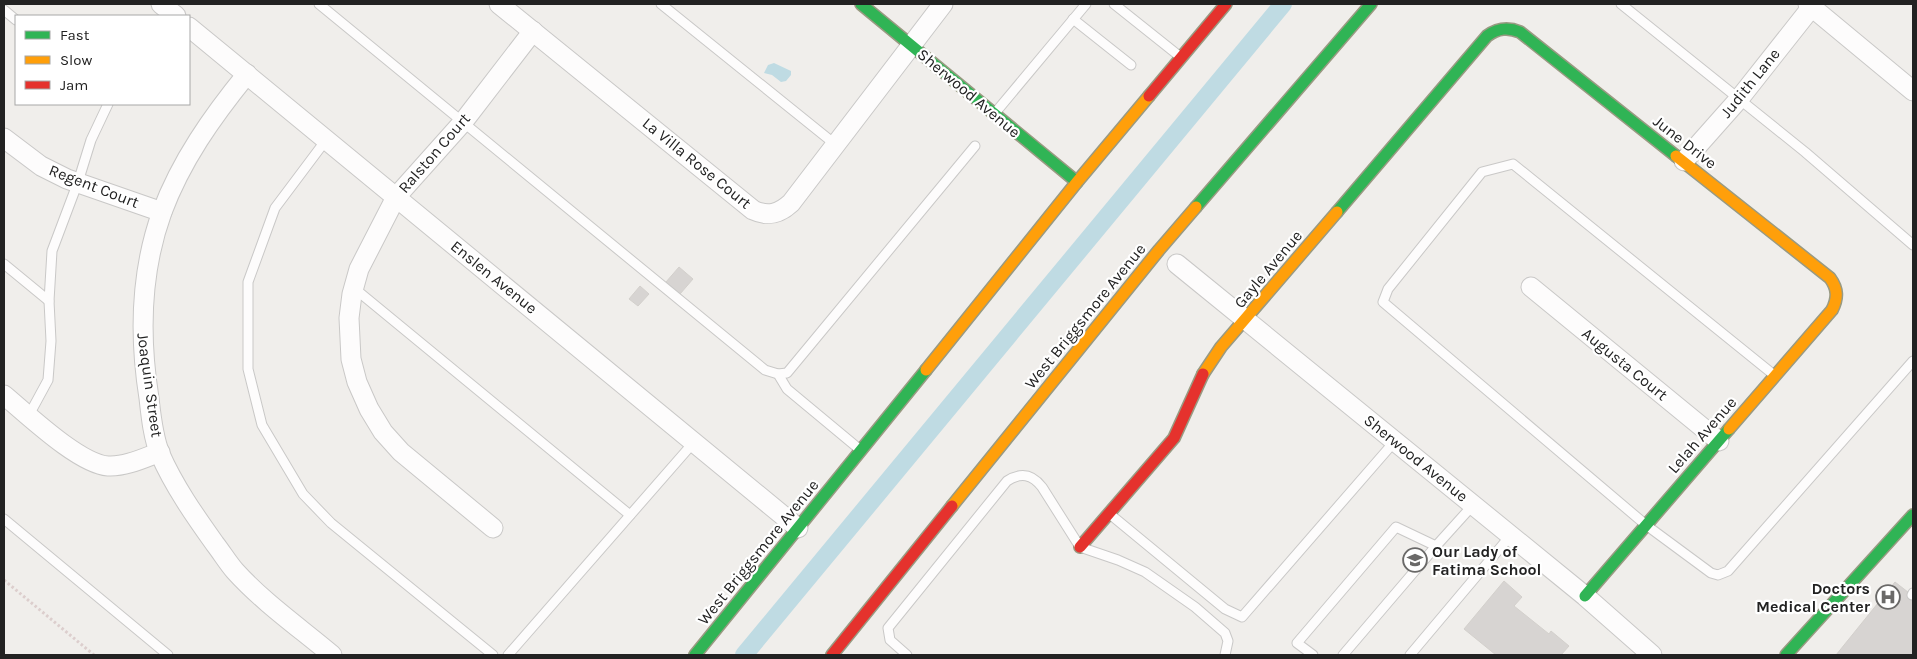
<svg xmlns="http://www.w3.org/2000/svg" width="1917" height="659" font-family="Karla,sans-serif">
<rect width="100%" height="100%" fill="#f0eeeb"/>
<!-- water -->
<path fill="#bfdbe3" d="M774,63L791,71V75L786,81L781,82L772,75L764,73L768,65Z"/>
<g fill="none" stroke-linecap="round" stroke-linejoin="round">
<!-- canal -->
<path stroke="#bfdbe3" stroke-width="18" d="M744,655L1283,4"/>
</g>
<!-- building -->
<g fill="#d7d4d2" stroke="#d3d0cc">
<path d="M679,267L693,279L680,294L666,282Z"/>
<path d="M640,286L649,294L638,306L629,299Z"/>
<path d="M1504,581L1522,597L1514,606L1549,634L1551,631L1569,646L1561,655H1496L1464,629Z"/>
<path d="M1895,582L1913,596V655H1836Z"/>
</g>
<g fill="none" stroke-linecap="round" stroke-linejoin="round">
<!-- lane casing -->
<g stroke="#c9c8c7" stroke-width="11">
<g id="lane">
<path d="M319,4L765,370L778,374L787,373L975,146"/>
<path d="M661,4L836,145"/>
<path d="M1114,4L1178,55"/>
<path d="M1621,4L1805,152L1913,245"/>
<path d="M4,10L16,20"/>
<path d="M1073,19L1131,65"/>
<path d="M995,113L1086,4"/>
<path d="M326,140L275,208L248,282V369L262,425L303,494L331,523L493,655"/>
<path d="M4,264L49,301L52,251L78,182L91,140L108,104"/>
<path d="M354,288L630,515"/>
<path d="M778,374L787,389L858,448"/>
<path d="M1774,375L1513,164L1482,172L1388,289L1383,302L1646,525L1711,573L1718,575L1728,571L1913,361"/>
<path d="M29,415L48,380L51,341L49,301"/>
<path d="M1111,515L1225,609L1242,617L1395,441"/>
<path d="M4,519L168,655"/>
<path d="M1912,595L1913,593"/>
<path d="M508,655L694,442"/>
<path d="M907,655L890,640L888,628L1007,481C1021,472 1032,474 1042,487L1080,547L1118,560L1145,572L1195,607L1225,633L1228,641L1225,655"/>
<path d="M1313,655L1297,643L1396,527L1436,546L1473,505"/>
<path d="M1343,655L1436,546"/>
<path d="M1410,655L1511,535"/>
</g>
</g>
<!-- street casing -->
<g stroke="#c9c8c7" stroke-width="21">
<g id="street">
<path d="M161,4L176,16"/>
<path d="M499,4L753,210C768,217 779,214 791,203L943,4"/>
<path d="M1808,4L1913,91"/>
<path d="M189,27L798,528"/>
<path d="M247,74C212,117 181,161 162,212C140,273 139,335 149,398C151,416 153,437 160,454C174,486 195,516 215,544C222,553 228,563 235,571C264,603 300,628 332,655"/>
<path d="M4,138L41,166L67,179L162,212"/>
<path d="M1684,161L1739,99L1814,4"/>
<path d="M1177,264L1585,596L1652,655"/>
<path d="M1531,287L1719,441"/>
<path d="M4,395C27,414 79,464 108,466C125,467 144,458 160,452"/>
<path d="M493,528L401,452L383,432L369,409L357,382L351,359L349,318L352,294L359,269L396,197L463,122L533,31"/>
</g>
</g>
<!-- fast casing -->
<g stroke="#999a82" stroke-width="14">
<g id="fast">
<path d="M861,4L1077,182"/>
<path d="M1196,207L1371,4"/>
<path d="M1337,212L1487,36C1498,28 1508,27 1520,32L1676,156"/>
<path d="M1585,596L1729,429"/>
<path d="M695,655L926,370"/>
<path d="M1786,655L1913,515"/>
</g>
</g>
<!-- slow casing -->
<g stroke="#999a82" stroke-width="14">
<g id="slow">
<path d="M1676,156L1830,278C1838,289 1838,298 1832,310L1729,429"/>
<path d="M926,370L1077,182L1149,96"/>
<path d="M1203,374L1221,347L1337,212"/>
<path d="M952,506L1159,250L1196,207"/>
</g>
</g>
<!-- jam casing -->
<g stroke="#999a82" stroke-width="14">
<g id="jam">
<path d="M1149,96L1226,4"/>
<path d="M1080,547L1174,438L1203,374"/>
<path d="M832,655L952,506"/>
</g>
</g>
<!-- path -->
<path stroke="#dccecd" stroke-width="3" stroke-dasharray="2.5 2.5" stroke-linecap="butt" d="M4,580L94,655"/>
<!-- lane -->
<use href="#lane" stroke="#fdfcfc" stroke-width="9"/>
<!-- street -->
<use href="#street" stroke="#fdfcfc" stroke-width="19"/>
<!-- fast -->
<use href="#fast" stroke="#30b455" stroke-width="11"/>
<!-- slow -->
<use href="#slow" stroke="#ff9f0a" stroke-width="11"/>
<!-- jam -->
<use href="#jam" stroke="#e5322d" stroke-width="11"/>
</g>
<!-- icons -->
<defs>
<g id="school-ring" transform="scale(1.25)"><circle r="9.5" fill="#fff" stroke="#6a6968" stroke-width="1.5"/><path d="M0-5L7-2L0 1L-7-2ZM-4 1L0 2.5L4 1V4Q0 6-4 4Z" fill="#6a6968"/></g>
<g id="hospital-ring" transform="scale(1.25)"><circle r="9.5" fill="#fff" stroke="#6a6968" stroke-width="1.5"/><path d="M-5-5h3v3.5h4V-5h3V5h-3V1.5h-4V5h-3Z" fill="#6a6968"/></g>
</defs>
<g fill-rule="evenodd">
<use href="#school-ring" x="1415" y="560"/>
<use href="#hospital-ring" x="1888" y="597"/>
</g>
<g text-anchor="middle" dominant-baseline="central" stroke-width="4.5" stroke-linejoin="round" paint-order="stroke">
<!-- street labels -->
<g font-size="16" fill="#222" stroke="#fff">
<text transform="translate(1750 83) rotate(-51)">Judith Lane</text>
<text transform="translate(969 93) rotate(40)">Sherwood Avenue</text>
<text transform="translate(1685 142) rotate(38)">June Drive</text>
<text transform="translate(434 153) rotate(-49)">Ralston Court</text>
<text transform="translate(697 163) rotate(39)">La Villa Rose Court</text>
<text transform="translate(94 186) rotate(21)">Regent Court</text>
<text transform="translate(1268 269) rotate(-50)">Gayle Avenue</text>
<text transform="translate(494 277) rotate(39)">Enslen Avenue</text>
<text transform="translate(1085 316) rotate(-51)">West Briggsmore Avenue</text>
<text transform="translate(1625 364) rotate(39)">Augusta Court</text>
<text transform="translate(150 385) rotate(82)">Joaquin Street</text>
<text transform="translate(1702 435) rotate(-49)">Lelah Avenue</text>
<text transform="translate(1416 458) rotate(39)">Sherwood Avenue</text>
<text transform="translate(758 552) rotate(-51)">West Briggsmore Avenue</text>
</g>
<!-- poi labels -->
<g font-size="16" font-weight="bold" fill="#222" stroke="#fff" text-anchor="start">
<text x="1432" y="551">Our Lady of<tspan x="1432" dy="18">Fatima School</tspan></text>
<text x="1870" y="588" text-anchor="end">Doctors<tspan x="1870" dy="18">Medical Center</tspan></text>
</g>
</g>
<!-- border -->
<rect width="1917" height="659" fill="none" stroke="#222222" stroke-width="10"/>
<!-- legend -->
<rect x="15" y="15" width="175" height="90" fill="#ffffff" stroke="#a7a7a7"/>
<rect x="25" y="31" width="25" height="8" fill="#30b455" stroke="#a7a7a7"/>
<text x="60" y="40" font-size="15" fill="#222222">Fast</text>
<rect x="25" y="56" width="25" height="8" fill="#ff9f0a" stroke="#a7a7a7"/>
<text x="60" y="65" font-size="15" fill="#222222">Slow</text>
<rect x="25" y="81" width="25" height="8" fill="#e5322d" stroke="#a7a7a7"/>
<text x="60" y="90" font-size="15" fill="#222222">Jam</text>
</svg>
